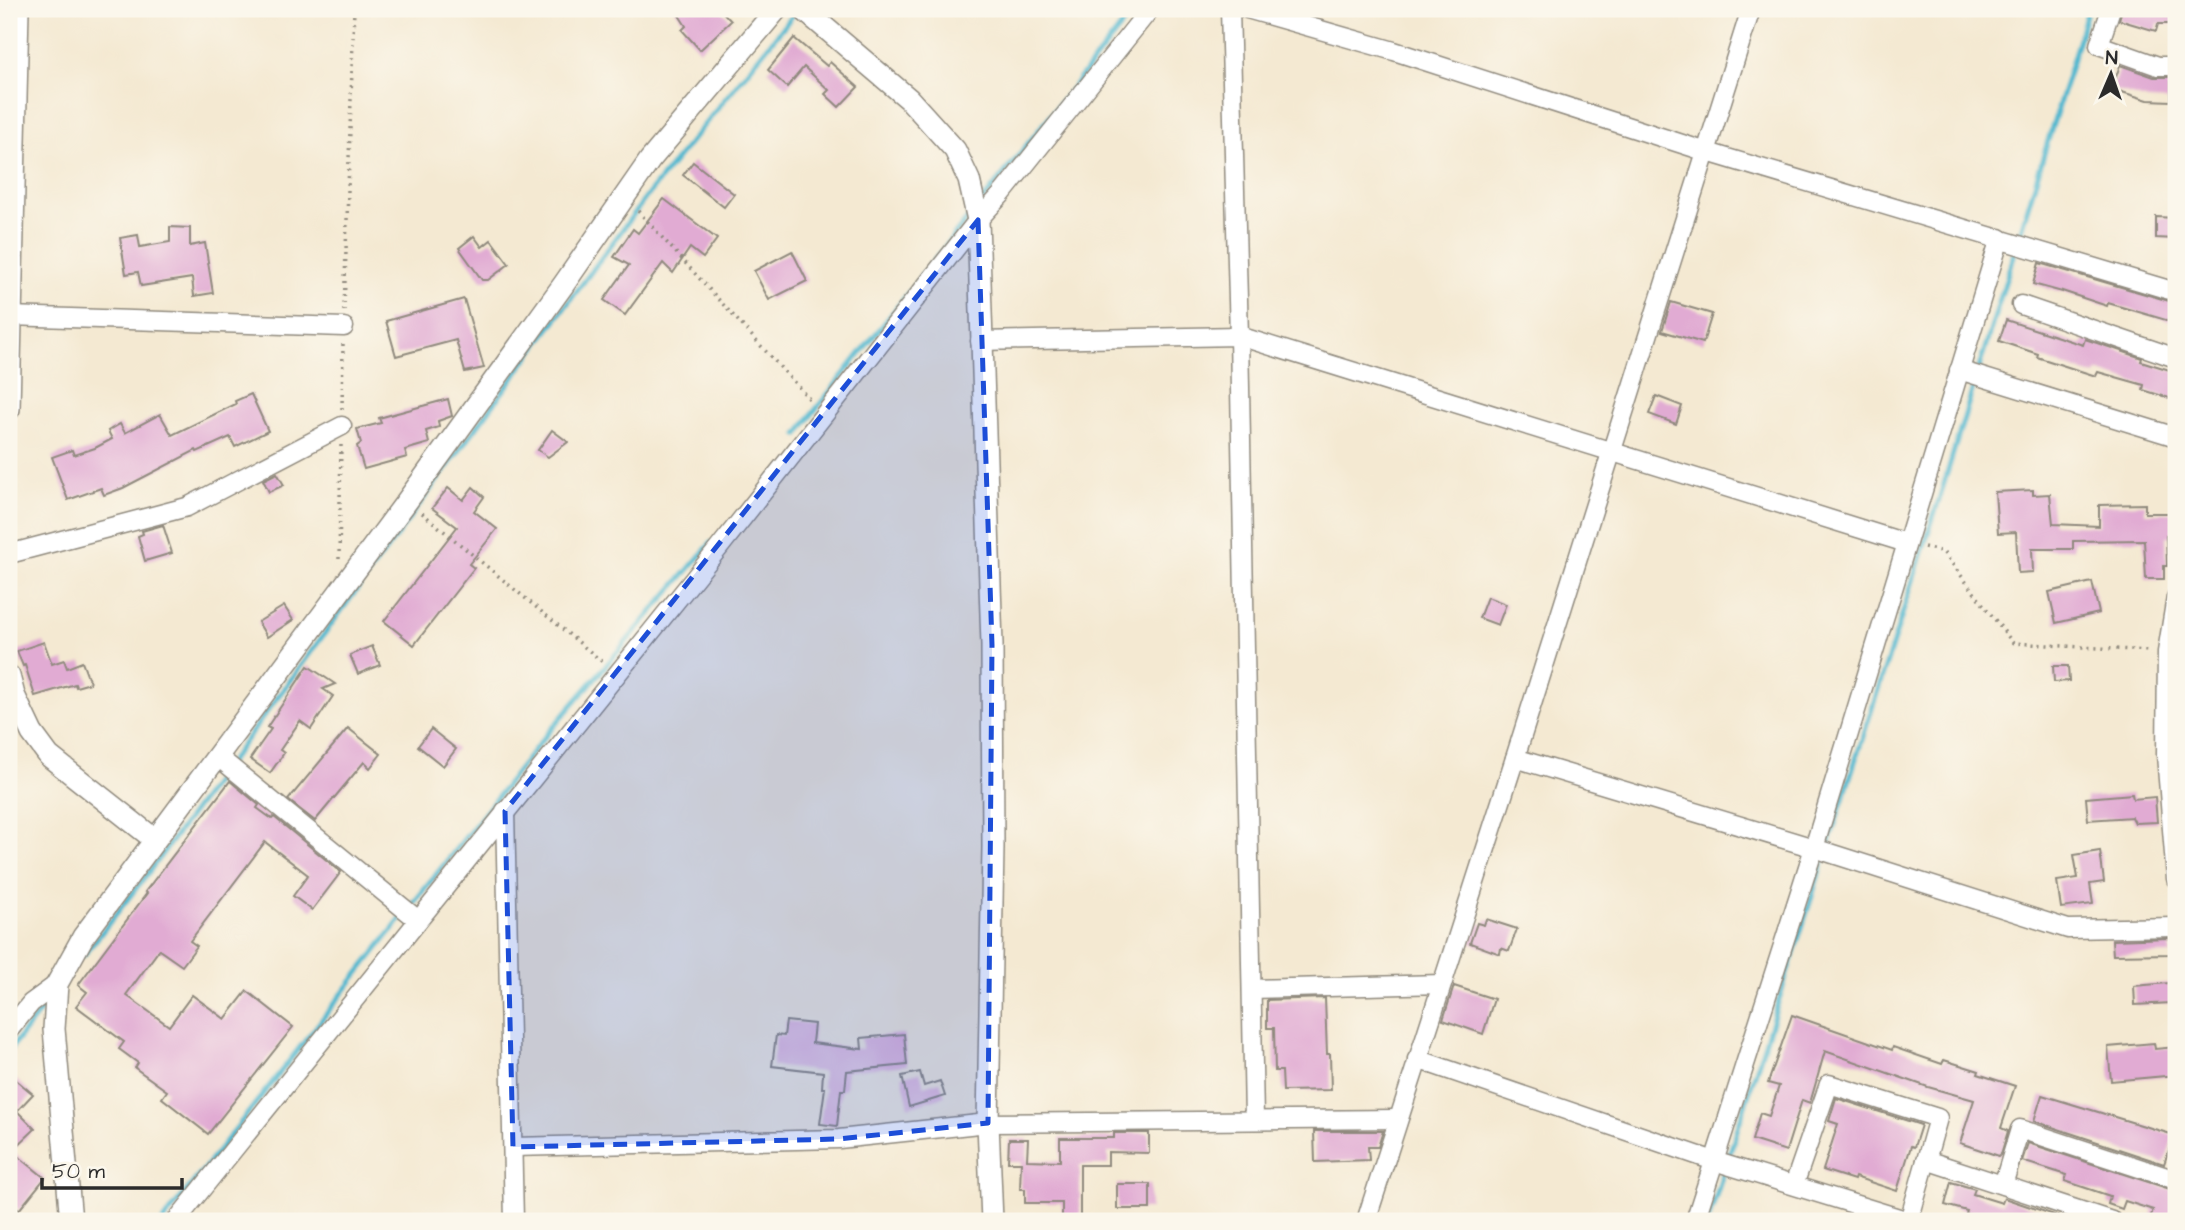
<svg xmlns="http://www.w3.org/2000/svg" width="2185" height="1230" font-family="'Architects Daughter',sans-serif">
<rect width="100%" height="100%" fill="#fbf7ec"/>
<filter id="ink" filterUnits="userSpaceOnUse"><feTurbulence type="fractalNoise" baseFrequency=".0143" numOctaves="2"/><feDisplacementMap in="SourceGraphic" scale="14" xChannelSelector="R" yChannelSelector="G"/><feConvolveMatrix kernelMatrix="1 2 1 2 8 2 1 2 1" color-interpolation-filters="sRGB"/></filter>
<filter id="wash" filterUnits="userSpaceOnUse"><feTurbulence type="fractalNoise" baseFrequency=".00686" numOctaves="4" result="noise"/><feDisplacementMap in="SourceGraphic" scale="28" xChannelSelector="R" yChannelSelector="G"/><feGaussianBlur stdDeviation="1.57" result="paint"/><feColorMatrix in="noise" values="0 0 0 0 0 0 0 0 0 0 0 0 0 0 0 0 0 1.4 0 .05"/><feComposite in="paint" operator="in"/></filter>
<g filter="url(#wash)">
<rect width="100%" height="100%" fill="#f4e9d2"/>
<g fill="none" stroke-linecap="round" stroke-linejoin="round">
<!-- stream -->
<g stroke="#51b8cf" stroke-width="5">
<path d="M980,204L1135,9"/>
<path d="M798,435L812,414L971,214"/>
<path d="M84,955L145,877L650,192L797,10"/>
<path d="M9,1051L48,1001"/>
<path d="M163,1221L542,740L711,543"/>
<path d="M1708,1221L1942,490L2088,9"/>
</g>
</g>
<g id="blocks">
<!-- building -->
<g fill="#e1abd3">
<path d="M675,9H720L731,21L700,50L682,30L686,26Z"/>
<path d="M2122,9H2176V24H2158L2156,31L2119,20Z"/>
<path d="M794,38L827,66L830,62L858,87L839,107L825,94L829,90L804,67L787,87L768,70Z"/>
<path d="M2120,65L2154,77H2171V101L2148,100L2112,89Z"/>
<path d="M693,162L734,194L724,207L683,175Z"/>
<path d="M664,199L717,239L703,258L690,248L673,273L663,263L625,315L604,300L629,265L614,257L633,229L638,233Z"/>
<path d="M2156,217L2176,218V239L2156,238Z"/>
<path d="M170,227L190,228V246L205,243L213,293L194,296L192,278L141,286L138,272L126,274L120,238L138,235L140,247L170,242Z"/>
<path d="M474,236L482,247L491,240L509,264L488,280H482L459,248Z"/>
<path d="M792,251L807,281L769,300L754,271Z"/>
<path d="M2039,263L2176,303V323L2108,303L2107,306L2062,291V292L2033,284Z"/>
<path d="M464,299L484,368L465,372L456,340L396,356L386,321Z"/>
<path d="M1671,302L1712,314L1703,343L1662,331Z"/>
<path d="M2006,320L2083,345L2085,339L2142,358L2141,361L2176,372V400L2143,390L2144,385L2098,372L2096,376L2037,357L2038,354L1999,341Z"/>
<path d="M251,394L268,431L235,447L230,437L197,452L196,450L123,488L104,495L101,488L68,500L52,457L72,450L74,455L95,448L112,439L108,431L120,424L125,433L160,414L172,435L236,404L235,401Z"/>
<path d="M1656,396L1682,406L1676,424L1649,414Z"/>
<path d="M448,399L452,416L438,421L439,427L426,431L429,443L405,450L407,457L364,469L357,446L361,443L357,429L381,423L379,418Z"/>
<path d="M552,430L568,442L548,457L538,450Z"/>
<path d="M277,473L284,485L269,492L263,480Z"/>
<path d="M473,487L484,497L474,511L497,529L469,564L474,568L414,645L384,621L457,527L432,508L448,488L463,500Z"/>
<path d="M2033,490V495L2050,494L2053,524L2099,526V505L2145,504V513H2173V537L2166,536L2167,566H2164V579H2146L2144,540L2073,541V549H2032L2033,572L2018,573L2016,532L1998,533L1995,492Z"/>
<path d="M163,525L172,553L145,561L138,536L143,534L142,531Z"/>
<path d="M2092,582L2099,613L2056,623L2049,592Z"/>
<path d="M1487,597L1506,604L1498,625L1479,618Z"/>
<path d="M284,606L293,620L267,637L258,622Z"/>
<path d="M44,642L52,664L64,660L67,668L82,662L90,683L76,687L75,684L35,696L25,665L23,666L17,651Z"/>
<path d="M372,646L380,665L358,674L350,655Z"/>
<path d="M308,666L335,684L323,689L333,696L311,729L300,721L280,750L284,753L270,773L250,759L271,729L267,727Z"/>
<path d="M2053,666H2068L2069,681L2054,682Z"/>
<path d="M348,728L381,754L370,768L364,762L315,821L288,800Z"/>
<path d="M431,729L456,749L443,766L418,746Z"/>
<path d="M230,781L259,805L257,808L272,819L274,817L341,872L312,910L293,896L308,875L265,842L190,941L197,946L182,966L159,950L126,995L169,1026L192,995L225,1019L247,991L293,1027L208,1134L162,1098L167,1091L135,1068L138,1063L119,1049L124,1042L76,1006L87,992L78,985L147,893L145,892Z"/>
<path d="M2132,794L2133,799L2155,797L2157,822L2135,823L2132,817L2088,820L2086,798Z"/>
<path d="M2100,851L2104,882L2090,884L2093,904L2061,908L2057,881L2078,878L2074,855Z"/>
<path d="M1486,919L1517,929L1509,951L1501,948L1500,954L1470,943L1477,923L1484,925Z"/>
<path d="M2170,938L2171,954L2113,955L2112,940Z"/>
<path d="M2169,983L2171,1003L2135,1005L2134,986Z"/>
<path d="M1454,986L1494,999L1483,1034L1443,1020Z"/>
<path d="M1325,998L1327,1054H1330L1331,1090L1283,1091L1282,1071H1275L1274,1028H1267V1000Z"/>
<path d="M1792,1015L1892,1050L1893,1047L1942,1064L1944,1060L1979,1071L1978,1074L2015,1086L2001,1128L2008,1131L2001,1154L1999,1156L1960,1143L1974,1100L1928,1087L1825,1051L1810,1103L1802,1100L1786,1151L1752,1140L1760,1113L1769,1116L1779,1086L1768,1083Z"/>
<path d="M786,1021L814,1024L812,1043L862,1049L861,1038L904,1034L907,1065L847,1071L845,1090H841L837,1126L820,1124L825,1088H822L823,1072L772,1066L776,1035L784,1036Z"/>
<path d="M2154,1043L2155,1049L2176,1047V1075L2111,1081L2108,1047Z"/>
<path d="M920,1072L924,1086L940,1081L945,1096L909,1107L902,1076Z"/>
<path d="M9,1074L33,1094L17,1111L35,1129L12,1151L45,1178L19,1210L9,1202Z"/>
<path d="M2042,1095L2174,1135L2164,1164L2034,1121Z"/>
<path d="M1836,1098L1921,1125L1914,1147L1911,1146L1897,1191L1855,1177L1854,1180L1823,1170L1838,1124L1829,1121Z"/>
<path d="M1314,1131H1383L1378,1147H1368L1369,1160L1315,1162Z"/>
<path d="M1114,1133H1149V1153L1108,1152V1165H1080V1217H1062V1203H1025V1189H1020L1021,1162H1008L1009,1139H1028L1027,1160L1060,1161V1138H1114Z"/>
<path d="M2028,1143L2176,1191V1203L2171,1221L2150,1218L2153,1210L2125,1201L2122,1209L2108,1204L2110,1196L2065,1181L2067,1175L2022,1161Z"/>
<path d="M1951,1182L1975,1189L1973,1194L2002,1203L2004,1198L2072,1221H1990L1966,1214L1967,1211L1945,1205Z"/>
<rect x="1117" y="1184" width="33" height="25"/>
</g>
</g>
</g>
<g filter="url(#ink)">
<use href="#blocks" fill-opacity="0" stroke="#908a7e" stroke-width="2"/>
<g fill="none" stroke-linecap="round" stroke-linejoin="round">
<!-- minor casing -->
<g stroke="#908a7e" stroke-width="21">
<g id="minor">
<path d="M1230,9L1239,336L1254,1119"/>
<path d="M1247,9L1394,51L1707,152L2176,292"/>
<path d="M2111,9L2099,45L2158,66H2176"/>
<path d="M2021,305L2176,358"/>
<path d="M9,316L344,327"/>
<path d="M980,341L1239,336L1906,543"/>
<path d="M1959,370L2176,437"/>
<path d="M9,554L187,507L342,426"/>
<path d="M2176,597L2167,652L2166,755L2176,879"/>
<path d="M217,756L418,920"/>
<path d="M1515,758L1814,848L2068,929L2176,927"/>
<path d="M505,811L514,1221"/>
<path d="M1252,989L1442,984"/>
<path d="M9,1030L31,1003L57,984"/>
<path d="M1417,1059L1714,1161L1909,1221"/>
<path d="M513,1147L839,1139L988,1123L1398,1119"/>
<path d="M1926,1160L2112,1221"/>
<path d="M1794,1185L1829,1084L1938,1118L1909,1221"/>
<path d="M2003,1185L2020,1129L2176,1180"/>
<path d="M176,1221L718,549L978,220L1001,195L1150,9"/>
<path d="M1366,1221L1515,758L1751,9"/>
<path d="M1695,1221L1814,848L2000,238"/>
</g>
</g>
<!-- tertiary casing -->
<g stroke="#908a7e" stroke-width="24">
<g id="tertiary">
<path d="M803,9L909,99L955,150L969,180L978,220L992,645L993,847L988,1123L992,1221"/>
<path d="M9,409L18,9"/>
<path d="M9,676L14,695L32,733L49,756L154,839"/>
<path d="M71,1221L54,1029L57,984L83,937L407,501L564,284L650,160L777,9"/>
</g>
</g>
<!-- path -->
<g stroke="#908a7e" stroke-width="3.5" stroke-dasharray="2 5" stroke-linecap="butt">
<path d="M638,211L812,402"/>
<path d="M344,311L354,9"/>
<path d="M342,409L343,343"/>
<path d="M422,513L605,664"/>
<path d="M1924,547L1943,552L2013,643L2150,651"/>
<path d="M339,559L341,445"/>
</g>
<!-- minor -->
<use href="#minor" stroke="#fff" stroke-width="18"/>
<!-- tertiary -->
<use href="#tertiary" stroke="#fff" stroke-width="21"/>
</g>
</g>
<!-- marked area -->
<path fill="#1d4ed8" fill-opacity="0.2" stroke="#1d4ed8" stroke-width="5" stroke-dasharray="14 9" stroke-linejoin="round" d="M978,220L992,645L988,1123L839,1139L513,1147L505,811Z"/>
<!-- margin -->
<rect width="2185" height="1230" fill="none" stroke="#fbf7ec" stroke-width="35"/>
<!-- north arrow -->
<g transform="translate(2111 74) rotate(2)" stroke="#fbf7ec" stroke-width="5" paint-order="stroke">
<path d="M0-5L12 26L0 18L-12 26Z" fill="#2b2b2b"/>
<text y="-10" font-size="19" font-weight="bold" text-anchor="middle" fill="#2b2b2b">N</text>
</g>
<!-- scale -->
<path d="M42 1178v10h140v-10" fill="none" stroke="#2b2b2b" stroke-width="3.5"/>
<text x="52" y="1178" font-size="21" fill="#2b2b2b" stroke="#fbf7ec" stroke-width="5" paint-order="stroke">50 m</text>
</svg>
